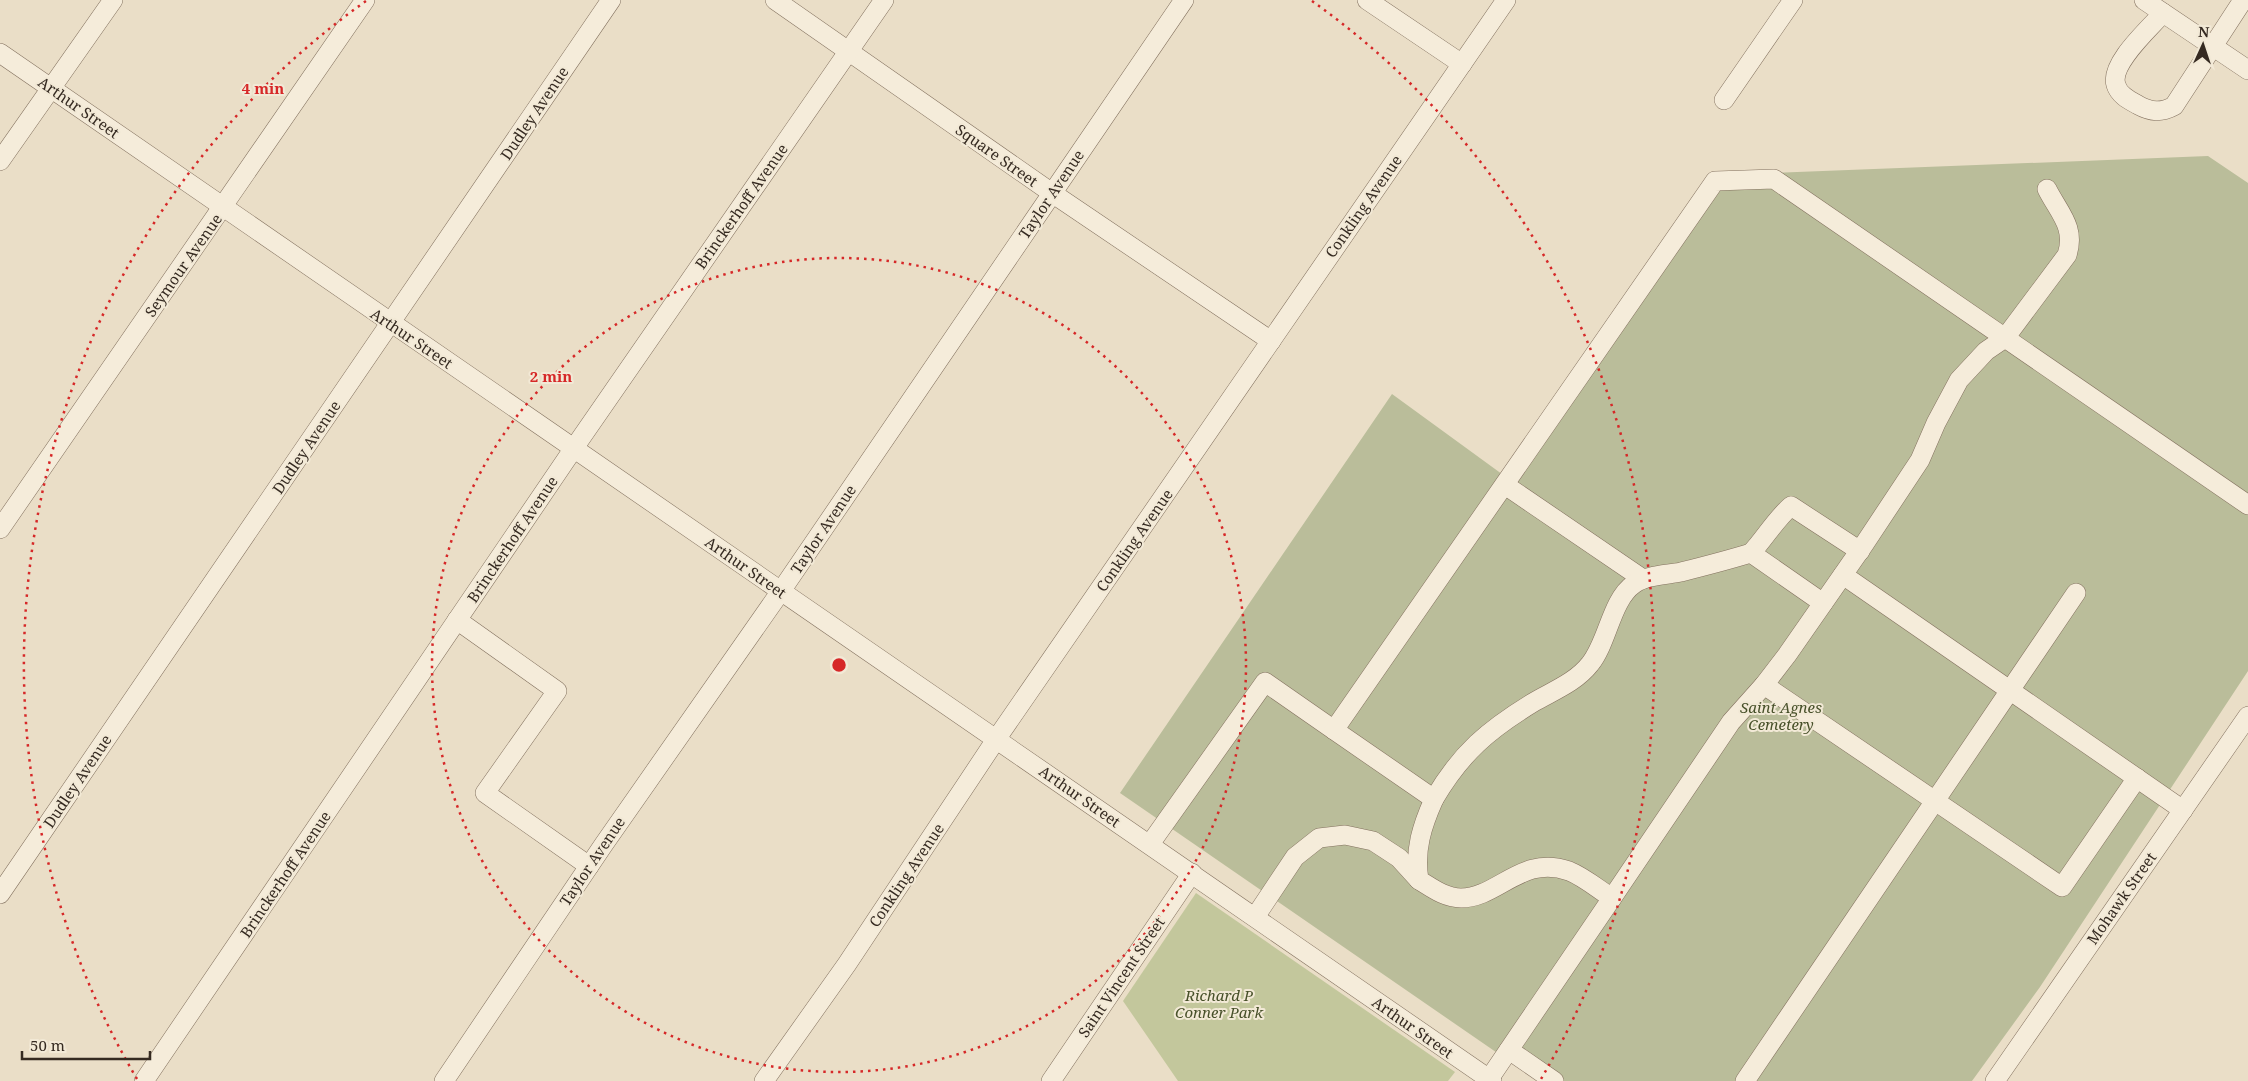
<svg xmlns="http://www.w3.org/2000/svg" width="2248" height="1081" font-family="'Noto Serif',serif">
<rect width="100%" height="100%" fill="#eadec7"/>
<!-- green -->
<path fill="#c3c79c" d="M1196,893L1455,1072L1448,1081H1178L1123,1001Z"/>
<!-- cemetery -->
<path fill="#babd9a" d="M2208,156L2248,183V671L2040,987L1972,1081H1538L1120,793L1392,394L1506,477L1722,175Z"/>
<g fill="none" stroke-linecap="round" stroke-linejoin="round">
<!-- minor casing -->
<g stroke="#83715f" stroke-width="20">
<g id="minor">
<path d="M775,0L1052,193L1271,341"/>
<path d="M1367,0L1462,64"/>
<path d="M2144,0L2248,70"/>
<path d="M2163,13C2150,28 2109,64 2116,85C2119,95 2129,100 2138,105C2151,112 2161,113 2174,106L2243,0"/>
<path d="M0,53L1492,1081"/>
<path d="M1724,100L1793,0"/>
<path d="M0,161L113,0"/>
<path d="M1505,485L1643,579"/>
<path d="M0,529L365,0"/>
<path d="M1751,553C1765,538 1775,520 1791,506L1860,551"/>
<path d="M1843,575L2183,810"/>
<path d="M457,620L557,691L485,793L589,866"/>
<path d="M1764,685L2062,887L2137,778"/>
<path d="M1434,799C1461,753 1488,730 1534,702C1553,691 1576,682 1590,664C1608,642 1611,600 1634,584C1647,575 1666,575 1681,572C1705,566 1728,560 1751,553L1823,603"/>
<path d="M1150,844L1265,682L1334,730"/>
<path d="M0,894L611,0"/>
<path d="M1612,898L1731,722L1764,685L1787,655L1865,543L1920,460L1936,423L1959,380L1986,351L2005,338L2067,255C2076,227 2059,213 2047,189"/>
<path d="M1255,917L1295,857L1319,838L1345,835L1373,841L1399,858L1419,880"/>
<path d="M1509,1050L1554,1081"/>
<path d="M1489,1079L1612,898C1598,889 1584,877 1569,871C1522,854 1498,898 1461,898C1445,898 1432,888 1419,880C1414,850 1422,826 1434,799L1334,730L1715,181L1774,179L2248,505"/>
<path d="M144,1081L574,448L884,0"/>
<path d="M444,1081L604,844L781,591L1184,0"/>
<path d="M764,1081L847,964L997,738L1506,0"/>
<path d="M1051,1081L1192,873"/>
<path d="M1745,1081L2076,593"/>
<path d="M1995,1081L2248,716"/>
</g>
</g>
<!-- minor -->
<use href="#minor" stroke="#f5ecda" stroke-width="19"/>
</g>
<!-- distance rings -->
<g fill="none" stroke="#d62828" stroke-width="2.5" stroke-dasharray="2.5 5">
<circle cx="839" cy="665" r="407"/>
<path d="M137 1079A815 815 0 0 1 366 1M1312 1A815 815 0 0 1 1541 1079"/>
</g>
<g text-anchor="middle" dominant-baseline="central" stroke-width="4" stroke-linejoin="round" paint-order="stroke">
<!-- street labels -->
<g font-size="15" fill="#352a21" stroke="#f2e9d6">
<text transform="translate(79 107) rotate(35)">Arthur Street</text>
<text transform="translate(534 113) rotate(-56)">Dudley Avenue</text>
<text transform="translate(997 155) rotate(35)">Square Street</text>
<text transform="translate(1051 194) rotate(-56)">Taylor Avenue</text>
<text transform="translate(741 206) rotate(-55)">Brinckerhoff Avenue</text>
<text transform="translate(1363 206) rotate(-55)">Conkling Avenue</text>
<text transform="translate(183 265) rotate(-55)">Seymour Avenue</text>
<text transform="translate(412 338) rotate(34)">Arthur Street</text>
<text transform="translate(306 447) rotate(-56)">Dudley Avenue</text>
<text transform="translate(823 529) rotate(-56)">Taylor Avenue</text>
<text transform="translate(512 539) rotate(-56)">Brinckerhoff Avenue</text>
<text transform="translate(1134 540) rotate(-55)">Conkling Avenue</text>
<text transform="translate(746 567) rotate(35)">Arthur Street</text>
<text transform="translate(77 781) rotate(-56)">Dudley Avenue</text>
<text transform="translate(1080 796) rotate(35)">Arthur Street</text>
<text transform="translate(592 861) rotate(-56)">Taylor Avenue</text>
<text transform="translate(285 874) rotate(-56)">Brinckerhoff Avenue</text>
<text transform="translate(906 875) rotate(-56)">Conkling Avenue</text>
<text transform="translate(2121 898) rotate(-55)">Mohawk Street</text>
<text transform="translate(1121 977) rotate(-56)">Saint Vincent Street</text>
<text transform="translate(1413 1027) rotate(35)">Arthur Street</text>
</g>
<!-- park labels -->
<g font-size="15" font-style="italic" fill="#475029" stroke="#f2e9d6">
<text x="1781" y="707">Saint Agnes<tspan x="1781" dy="17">Cemetery</tspan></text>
<text x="1219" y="995">Richard P<tspan x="1219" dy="17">Conner Park</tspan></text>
</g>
</g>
<circle cx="839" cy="665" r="8" fill="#d62828" stroke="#f2e9d6" stroke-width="2.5"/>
<g font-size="15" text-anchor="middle" font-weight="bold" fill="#d62828" stroke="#f2e9d6" stroke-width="4" stroke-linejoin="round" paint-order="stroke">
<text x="263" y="94">4 min</text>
<text x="551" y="382">2 min</text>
</g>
<!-- north arrow -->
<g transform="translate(2203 45) rotate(3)" stroke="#f2e9d6" stroke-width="4" paint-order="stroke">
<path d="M0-4L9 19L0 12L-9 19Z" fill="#352a21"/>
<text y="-8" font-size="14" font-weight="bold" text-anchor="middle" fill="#352a21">N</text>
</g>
<!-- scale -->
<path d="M22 1051v8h128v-8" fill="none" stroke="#352a21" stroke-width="2.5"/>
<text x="30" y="1051" font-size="15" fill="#352a21" stroke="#f2e9d6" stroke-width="4" paint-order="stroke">50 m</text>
</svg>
